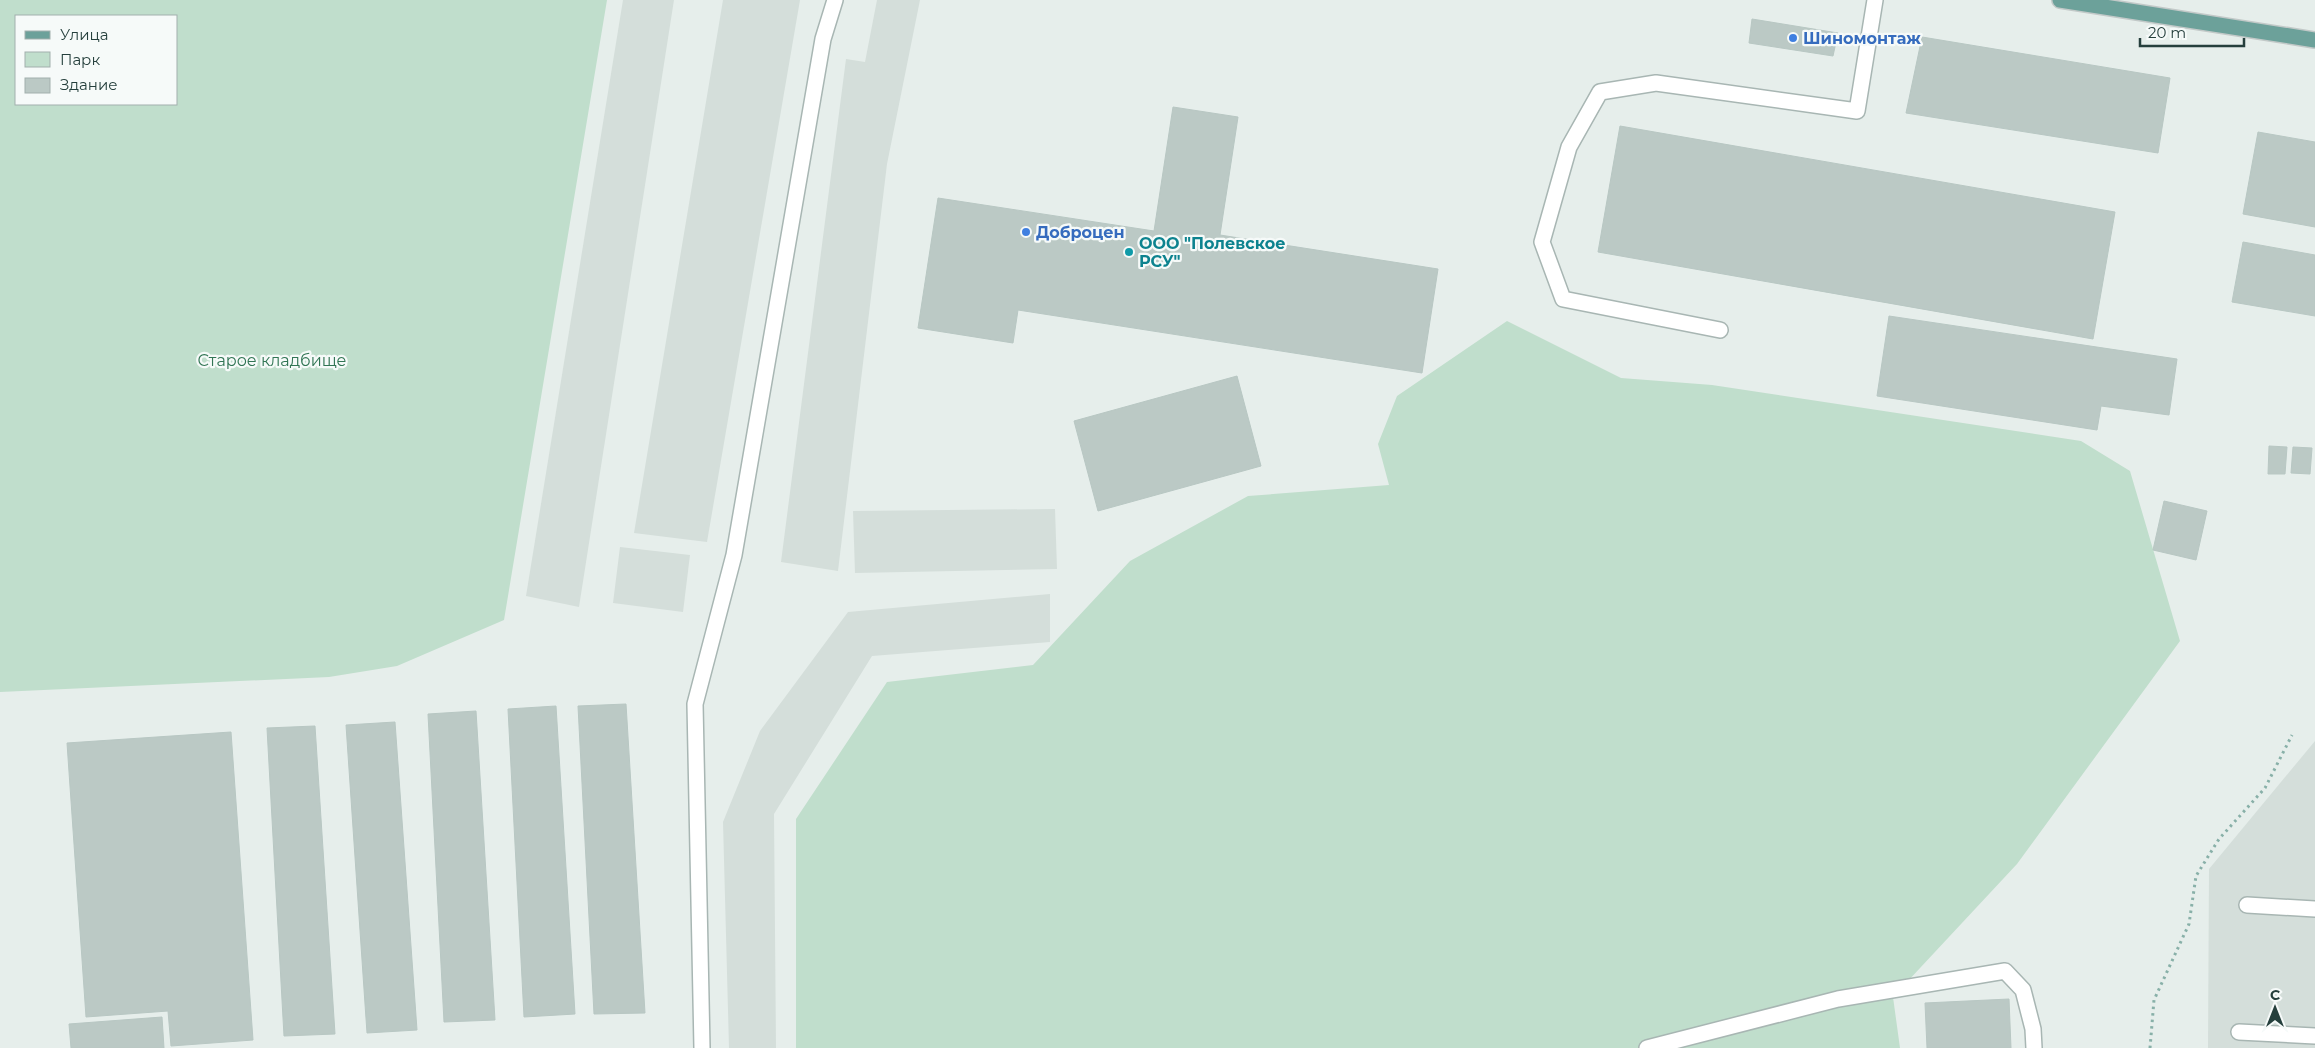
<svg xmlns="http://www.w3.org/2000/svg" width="2315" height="1048" font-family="Montserrat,sans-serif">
<rect width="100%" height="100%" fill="#e6eeeb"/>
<!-- built -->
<g fill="#d4deda">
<path d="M623,0H674L579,607L526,596Z"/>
<path d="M723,0H800L707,542L634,533Z"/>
<path d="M877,0H920L887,164L838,571L781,562L846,59L865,62Z"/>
<path d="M1055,509L1057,569L855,573L853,511Z"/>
<path d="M620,547L690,555L683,612L613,603Z"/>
<path d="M1050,594V642L872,656L774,814L776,1048H729L723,822L760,731L848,612Z"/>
<path d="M2315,741V1048H2208L2209,869Z"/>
</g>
<!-- green -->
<g fill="#c0decc" fill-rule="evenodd">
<path d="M0,0H607L504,620L397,666L329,677L0,692ZM176,16V104H16V16Z"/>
<path d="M1507,321L1621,378L1712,385L2081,441L2130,471L2180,641L2017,864L1893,997L1900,1048H796V819L887,682L1033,665L1130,561L1248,496L1389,485L1378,444L1397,396Z"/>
</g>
<!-- building -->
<g fill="#bbc9c5" stroke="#b8c7c3">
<path d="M1752,19L1838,33L1833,56L1749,43Z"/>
<path d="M1922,37L2170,78L2158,153L1906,113Z"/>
<path d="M1173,107L1238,117L1220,235L1438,269L1422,373L1018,310L1013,343L918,328L938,198L1154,231Z"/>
<path d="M1620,126L2115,212L2093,339L1598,252Z"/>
<path d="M2258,132L2315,142V227L2243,214Z"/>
<path d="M2243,242L2315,255V316L2232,302Z"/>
<path d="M1889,316L2177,359L2169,415L2101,406L2097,430L1877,396Z"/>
<path d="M1237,376L1261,466L1098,511L1074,421Z"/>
<path d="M2269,446L2287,447L2285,474H2268Z"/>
<path d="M2293,447L2312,448L2310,474L2291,473Z"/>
<path d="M2164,501L2207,511L2196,560L2153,550Z"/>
<path d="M626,704L645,1013L594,1014L578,706Z"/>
<path d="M556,706L575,1014L524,1017L508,709Z"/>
<path d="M476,711L495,1020L444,1022L428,714Z"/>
<path d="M395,722L417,1030L367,1033L346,725Z"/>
<path d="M315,726L335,1034L284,1036L267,728Z"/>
<path d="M231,732L253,1040L171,1046L168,1011L86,1017L67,743Z"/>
<path d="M2009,999L2011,1048H1927L1925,1003Z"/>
<path d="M162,1017L164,1048H71L69,1024Z"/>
</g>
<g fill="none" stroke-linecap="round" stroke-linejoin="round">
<!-- minor casing -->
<g stroke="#a8b6b3" stroke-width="18">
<g id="minor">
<path d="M1720,330L1563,299L1542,242L1569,147L1600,92L1656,83L1857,111L1875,0"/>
<path d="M2247,905L2315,909"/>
<path d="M2239,1032L2315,1036"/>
<path d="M702,1048L695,704L734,555L823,39L835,0"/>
<path d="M1647,1048L1838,999L2005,971L2023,990L2033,1029L2034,1048"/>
</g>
</g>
<!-- major casing -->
<g stroke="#c2c9c8" stroke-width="18">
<path id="major" d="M2060,0L2315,40"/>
</g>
<!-- path -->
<path stroke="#88b0a8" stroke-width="3" stroke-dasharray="2.5 4" stroke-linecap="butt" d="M2150,1048L2154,1000L2189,924L2196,876L2219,839L2265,788L2292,735"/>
<!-- minor -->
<use href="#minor" stroke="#fff" stroke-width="15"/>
<!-- major -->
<use href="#major" stroke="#6ca19a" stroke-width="15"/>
</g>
<!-- markers -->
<g fill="#3f7fe0" stroke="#f6faf9" stroke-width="2">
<circle cx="1793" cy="38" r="5"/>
<circle cx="1026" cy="232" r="5"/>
</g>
<circle fill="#0f9aa8" stroke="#f6faf9" stroke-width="2" cx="1129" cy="252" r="5"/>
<g text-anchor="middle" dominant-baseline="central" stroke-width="4.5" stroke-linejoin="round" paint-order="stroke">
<!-- shop labels -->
<g font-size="16" font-weight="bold" fill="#366cbe" stroke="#f6faf9" text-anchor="start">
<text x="1803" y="38">Шиномонтаж</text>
<text x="1036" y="232">Доброцен</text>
</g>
<!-- culture labels -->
<g font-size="16" font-weight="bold" fill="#0d838f" stroke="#f6faf9" text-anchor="start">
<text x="1139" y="243">ООО "Полевское<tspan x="1139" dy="18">РСУ"</tspan></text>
</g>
<!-- park labels -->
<g font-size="16" fill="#317554" stroke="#f6faf9">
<text x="272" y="360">Старое кладбище</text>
</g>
</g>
<!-- legend -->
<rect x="15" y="15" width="162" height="90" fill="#f6faf9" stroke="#a2afad"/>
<rect x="25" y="31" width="25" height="8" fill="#6ca19a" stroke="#a2afad"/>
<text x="60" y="40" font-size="15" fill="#253f3c">Улица</text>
<rect x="25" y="52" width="25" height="15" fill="#c0decc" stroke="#a2afad"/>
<text x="60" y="65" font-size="15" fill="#253f3c">Парк</text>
<rect x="25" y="78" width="25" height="15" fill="#bbc9c5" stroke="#a2afad"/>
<text x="60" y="90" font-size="15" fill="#253f3c">Здание</text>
<!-- north arrow -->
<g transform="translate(2275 1008)" stroke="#f6faf9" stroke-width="4" paint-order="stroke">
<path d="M0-4L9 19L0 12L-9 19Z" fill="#253f3c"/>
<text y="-8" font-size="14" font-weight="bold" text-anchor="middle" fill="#253f3c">С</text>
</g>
<!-- scale -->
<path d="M2140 38v8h104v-8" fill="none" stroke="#253f3c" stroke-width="2.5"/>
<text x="2148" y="38" font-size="15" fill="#253f3c" stroke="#f6faf9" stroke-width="4" paint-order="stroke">20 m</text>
</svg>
